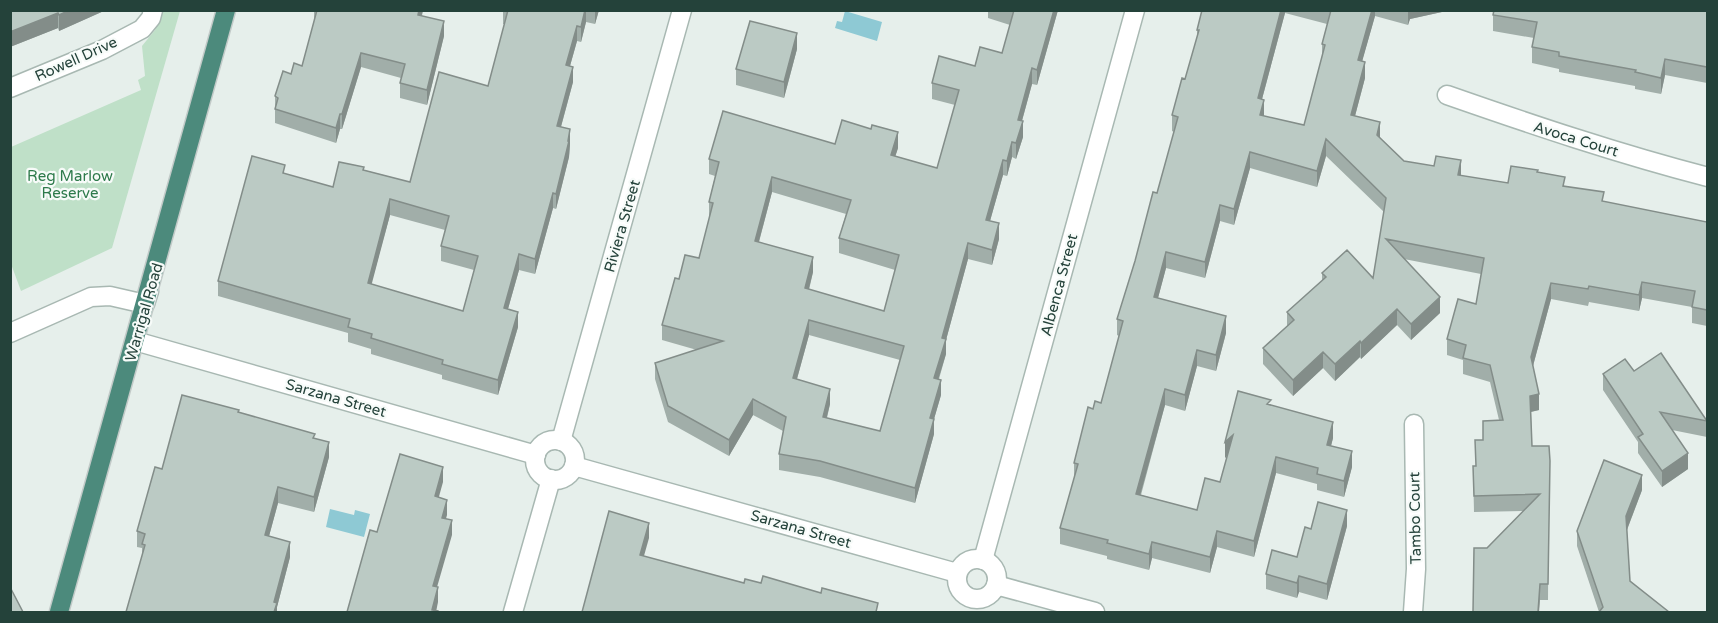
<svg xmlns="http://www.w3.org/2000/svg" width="1718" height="623" font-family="'Varela Round',sans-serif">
<rect width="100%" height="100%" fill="#e6efeb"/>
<!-- green -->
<path fill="#bfe0c8" d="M163,11H180L112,248L21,291L11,264V147L141,90L138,80L145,76L142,46L155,30Z"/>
<!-- water -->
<g fill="#8ec9d4">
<path d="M845,11L882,22L877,41L835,28L837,21L842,22Z"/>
<path d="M330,509L354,515L355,510L370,514L364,537L326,527Z"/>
</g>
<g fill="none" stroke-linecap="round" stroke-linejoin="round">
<!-- minor casing -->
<g stroke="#a8b8b2" stroke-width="21">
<g id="minor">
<path d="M10,88L102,50L142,29L151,18L153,10"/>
<path d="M1447,95C1533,125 1619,154 1708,177"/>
<path d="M10,333L91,297L110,296L145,304L149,291"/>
<path d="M135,341L536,455"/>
<circle cx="555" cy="460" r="20"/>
<path d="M561,441L682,10"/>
<path d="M574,466L957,573"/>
<circle cx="977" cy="579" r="20"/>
<path d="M983,560L1135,10"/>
<path d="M996,585L1095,612"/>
<path d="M513,612L551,479"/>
<path d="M1413,612L1416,569L1414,424"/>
</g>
</g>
<!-- trunk casing -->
<g stroke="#c2cac8" stroke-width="21">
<path id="trunk" d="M59,612L226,10"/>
</g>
<!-- minor -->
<use href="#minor" stroke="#fff" stroke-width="18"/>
<!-- trunk -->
<use href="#trunk" stroke="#4c8a7c" stroke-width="18"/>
</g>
<!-- wall -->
<g fill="#a1aea9" fill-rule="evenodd">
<path d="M10,10H106L59,31L58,28L10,47Z"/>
<path d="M314,10H423L422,16L444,36L427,105L400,98V83L401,78L361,67L342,129H340L336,143L275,123V96L291,74L302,66L314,21Z"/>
<path d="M503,10H599L595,24L586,22L581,42L577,41L570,66L573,82L561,127L570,144L569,157L556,209L553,208L535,274L519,270L508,309L518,327L498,395L442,379V375L371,354V349L348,342V333L218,296V281L285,174L333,187L364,170L410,182L488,86L505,24H503ZM390,215L445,230L441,246V261L474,270L463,311L371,284Z"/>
<path d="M988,10H1058L1037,85L1032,84L1022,121L1023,137L1016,159L1012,157L1007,176L1003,175L990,221L999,239L992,265L968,259L946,340V354L939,379L941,395L934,419V434L915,503L820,477L779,470V454L783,431L753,415L729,456L668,422L655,379V363L697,350L662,340V325L679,279L699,258L710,218L709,217V202L715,176L709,174V159L835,144L898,148L895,156L937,168L955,105L932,99V83L975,66L1002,53L1010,25L988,18ZM772,192L846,214L839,238V253L895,270L884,311L809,290L813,272L759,242ZM809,335L900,360L880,431L827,418L830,404L797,379Z"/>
<path d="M1202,10H1451L1410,19L1408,25L1375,16L1362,61L1365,78L1355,116L1380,138L1404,161L1461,176L1508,183L1538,172L1565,186L1604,202L1707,222V326L1692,323V307L1642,298L1639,311L1589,302L1588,306L1551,299L1533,366L1539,410L1531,412L1532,446H1549L1548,600H1540L1539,612H1473L1487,548L1523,511L1474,512L1473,466H1476L1483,440V421L1499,420L1490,382L1463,374V360L1447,355V339L1476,304L1481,274L1404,259L1440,313L1411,340L1397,325L1361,359L1360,357L1335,381L1323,368L1293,396L1263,364V348L1287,326V312L1322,281V273L1373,278L1384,212L1326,156L1317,187L1250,168L1234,225L1220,221L1205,278L1166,268L1158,298L1226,333L1216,371L1197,366L1185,411L1165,405L1141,495L1197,510L1220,482L1227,456L1225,458L1271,405L1333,438L1331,446L1352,467L1344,497L1317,490V484L1276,473L1254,557L1217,547L1210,573L1152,558L1149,570L1107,559V556L1060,544V528L1074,478V463L1093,409L1101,403L1119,336L1117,335V319L1157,193L1174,132L1172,131V115L1185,79L1197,38V30ZM1285,13L1327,24L1322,44V56L1304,125L1264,116L1262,99Z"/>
<path d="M1707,10V83L1665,75L1661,94L1635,89V86L1559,72V69L1532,63V47L1534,38L1493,31V15Z"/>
<path d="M797,49L784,98L736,85V69Z"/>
<path d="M1634,371L1707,421V437L1672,430L1688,469L1662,487L1638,453V442L1603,390V374Z"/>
<path d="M239,412L315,438L329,457L314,512L278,503L269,536L290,557L277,607V612L142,556V548L137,547V531L162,469Z"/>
<path d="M1642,490L1627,530L1630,581L1599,612L1577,546V531Z"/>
<path d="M1347,526L1327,600L1299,592L1297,598L1266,589V574L1297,557L1311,529Z"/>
</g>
<!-- shaded-wall -->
<g fill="#838d89">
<path d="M70,10H106L59,31V15Z"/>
<path d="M419,10H423L418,30V15Z"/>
<path d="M585,10H586V22L581,42V27Z"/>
<path d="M595,10H599L595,24Z"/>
<path d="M1054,10H1058L1037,85V70Z"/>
<path d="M1281,10H1285V13L1258,114V98Z"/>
<path d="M1372,10H1375V16L1358,76V60Z"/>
<path d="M1408,10H1451L1410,19L1408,25Z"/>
<path d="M58,13V28L10,47V32Z"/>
<path d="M444,21V36L427,105V90Z"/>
<path d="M577,26V41L566,80V65Z"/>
<path d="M797,33V49L784,98V82Z"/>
<path d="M361,53V67L342,129V114Z"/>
<path d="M1665,59V75L1661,94V78Z"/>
<path d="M1365,62V78L1351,131V115Z"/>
<path d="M573,67V82L557,141V126Z"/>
<path d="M1032,68V84L1018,135V120Z"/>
<path d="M1264,100V116L1260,115Z"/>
<path d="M340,114V129L336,143V128Z"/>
<path d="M1023,121V137L1016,159V143Z"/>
<path d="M1380,122V138L1377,135Z"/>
<path d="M570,129V144L569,157L556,209V194Z"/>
<path d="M898,132V148L891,170V155Z"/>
<path d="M1326,139V156L1317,187V171Z"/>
<path d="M1012,142V157L1007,176V161Z"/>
<path d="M1250,152V168L1234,225V209Z"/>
<path d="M1003,160V175L986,235V220Z"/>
<path d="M1461,160V176L1458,175Z"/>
<path d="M772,177V192L755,256V241Z"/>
<path d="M553,193V208L535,274V259Z"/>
<path d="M390,199V215L368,298V283Z"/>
<path d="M1220,205V221L1205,278V262Z"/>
<path d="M999,223V239L992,265V250Z"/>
<path d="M968,243V259L946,340V354L934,393V378L942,338Z"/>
<path d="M1166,252V268L1154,313V297Z"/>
<path d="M519,254V270L504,323V308Z"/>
<path d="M813,257V272L805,304V288Z"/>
<path d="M1642,282V298L1639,311V295Z"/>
<path d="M1551,283V299L1531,373V357Z"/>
<path d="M1440,297V313L1411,340V324Z"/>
<path d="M1397,309V325L1361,359V343Z"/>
<path d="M518,312V327L498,395V380Z"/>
<path d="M1226,316V333L1216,371V355Z"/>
<path d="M809,320V335L793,393V378Z"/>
<path d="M1360,341V357L1335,381V364Z"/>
<path d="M1197,350V366L1185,411V395Z"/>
<path d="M1323,352V368L1293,396V380Z"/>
<path d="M941,380V395L934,419V434L915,503V488L930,418Z"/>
<path d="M830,389V404L823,432V417Z"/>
<path d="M1165,389V405L1136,510V494Z"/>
<path d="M1539,394V410L1530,412V396Z"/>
<path d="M753,399V415L729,456V440Z"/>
<path d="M1333,422V438L1327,461V445Z"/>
<path d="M1233,435V451L1225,458V442Z"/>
<path d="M329,442V457L314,512V497Z"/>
<path d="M1352,451V467L1344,497V481Z"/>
<path d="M1688,453V469L1662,487V471Z"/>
<path d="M1276,457V473L1254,557V541Z"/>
<path d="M443,467V482L435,511V496Z"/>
<path d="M1642,475V490L1626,532V516Z"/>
<path d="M278,487V503L265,551V535Z"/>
<path d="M447,500V515L442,533V518Z"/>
<path d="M1347,510V526L1327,600V584Z"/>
<path d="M452,520V535L433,601V586Z"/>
<path d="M649,523V538L640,570V555Z"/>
<path d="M1217,531V547L1210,573V557Z"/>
<path d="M290,542V557L277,607V612H274V602Z"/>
<path d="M1152,542V558L1149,570V554Z"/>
<path d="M1299,576V592L1297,598V583Z"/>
<path d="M1540,584L1539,612H1538Z"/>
<path d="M438,587V602L436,612L432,610Z"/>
</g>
<!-- building -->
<g fill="#bbcac4" stroke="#838d89" stroke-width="1.5" fill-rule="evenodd">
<path d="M10,10H70L59,15L58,13L10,32Z"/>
<path d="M317,10H419L418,15L444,21L427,90L400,83L405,64L361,53L342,114H340L336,128L275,109L278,98L275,96L283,71L291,74L294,63L302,66Z"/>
<path d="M508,10H585L581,27L577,26L566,65L573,67L557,126L570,129L568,141H569L556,194L553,193L535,259L519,254L504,308L518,312L498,380L442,364L443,360L371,338L372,334L348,327L350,319L218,281L252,156L285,165L283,173L333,187L339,162L364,167L363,170L410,182L439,72L488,86ZM390,199L449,216L441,246L478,256L463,311L368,283Z"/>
<path d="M1014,10H1054L1037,70L1032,68L1018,120L1023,121L1016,143L1012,142L1007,161L1003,160L986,220L999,223L992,250L968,243L942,338L946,339L934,378L941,380L930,418L934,419L915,488L820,461L779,454L786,417L753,399L729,440L668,406L655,363L723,341L662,325L675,278L679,279L685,255L699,258L713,203L709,202L719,162L709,159L723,111L835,144L842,120L871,129L872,125L898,132L891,155L937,168L959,90L932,83L939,56L975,66L980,47L1002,53ZM772,177L851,200L839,238L899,255L884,311L805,288L813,257L755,241ZM809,320L904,346L880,431L823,417L830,389L793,378Z"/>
<path d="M1202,10H1281L1258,98L1264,100L1260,115L1304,125L1325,45L1322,44L1331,10H1372L1358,60L1365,62L1351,115L1380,122L1377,135L1404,161L1434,166L1436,156L1461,160L1458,175L1508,183L1511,166L1538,170L1537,172L1565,177L1563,186L1604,192L1602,201L1707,222V310L1692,307L1695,291L1642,282L1639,295L1589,286L1588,289L1551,283L1531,357L1539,394L1530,396L1532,446H1549L1550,461L1548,584H1540L1538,612H1473L1474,548H1487L1540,494L1474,496L1473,466H1476L1475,440H1483V421L1503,420L1490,365L1463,358L1466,345L1447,339L1458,299L1476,304L1484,258L1386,239L1440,297L1411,324L1397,309L1361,343L1360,341L1335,364L1323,352L1293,380L1263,348L1294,320L1287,312L1326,277L1322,273L1347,250L1373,278L1386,198L1326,139L1317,171L1250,152L1234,209L1220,205L1205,262L1166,252L1154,297L1226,316L1216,355L1197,350L1185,395L1165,389L1136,494L1197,510L1205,478L1220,482L1233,435L1225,442L1238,391L1271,400L1267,404L1333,422L1327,445L1352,451L1344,481L1317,474L1318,468L1276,457L1254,541L1217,531L1210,557L1152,542L1149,554L1107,543L1108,540L1060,528L1078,464L1074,463L1088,407L1093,409L1095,401L1101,403L1123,321L1117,319L1135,261L1153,192L1157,193L1178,117L1172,115L1182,78L1185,79L1199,30H1197Z"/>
<path d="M1494,10H1707V67L1665,59L1661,78L1635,72L1636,70L1559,56V52L1532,47L1537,22L1493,15Z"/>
<path d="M750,21L797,33L784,82L736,69Z"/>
<path d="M1661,353L1707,421L1660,412L1688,453L1662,471L1638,437L1643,434L1603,374L1625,359L1634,371Z"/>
<path d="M182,395L239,410L238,412L315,434L313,438L329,442L314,497L278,487L265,535L290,542L274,602L277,603L274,612H126L145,545L142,544L145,534L137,531L155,467L162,469Z"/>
<path d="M400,454L443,467L435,496L447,500L442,518L452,520L433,586L438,587L432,610L438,611V612H347L370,530L377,532Z"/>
<path d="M1604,460L1642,475L1626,516L1630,581L1669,612H1599L1603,607L1577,531Z"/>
<path d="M1318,502L1347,510L1327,584L1299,576L1297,583L1266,574L1272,550L1297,557L1305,527L1311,529Z"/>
<path d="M609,511L649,523L640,555L744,583L745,579L761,583L763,576L821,593L822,588L878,603L876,612H582Z"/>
<path d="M10,587L23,612H10Z"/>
</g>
<g text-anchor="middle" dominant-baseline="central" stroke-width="4.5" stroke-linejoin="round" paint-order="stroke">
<!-- street labels -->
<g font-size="15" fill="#24423a" stroke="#f7fbf9">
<text transform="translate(76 59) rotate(-24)">Rowell Drive</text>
<text transform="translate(1576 139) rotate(17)">Avoca Court</text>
<text transform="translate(622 226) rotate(-74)">Riviera Street</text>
<text transform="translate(1059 285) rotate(-75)">Albenca Street</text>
<text transform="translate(144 312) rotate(-74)">Warrigal Road</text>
<text transform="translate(336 398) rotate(16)">Sarzana Street</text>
<text transform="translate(1415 518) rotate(-91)">Tambo Court</text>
<text transform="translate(801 529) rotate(16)">Sarzana Street</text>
</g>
<!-- park labels -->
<g font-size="15" fill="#2d7a4b" stroke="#f7fbf9">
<text x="70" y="176">Reg Marlow<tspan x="70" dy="17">Reserve</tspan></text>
</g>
</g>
<!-- border -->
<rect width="1718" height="623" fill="none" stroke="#24423a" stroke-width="24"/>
</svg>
